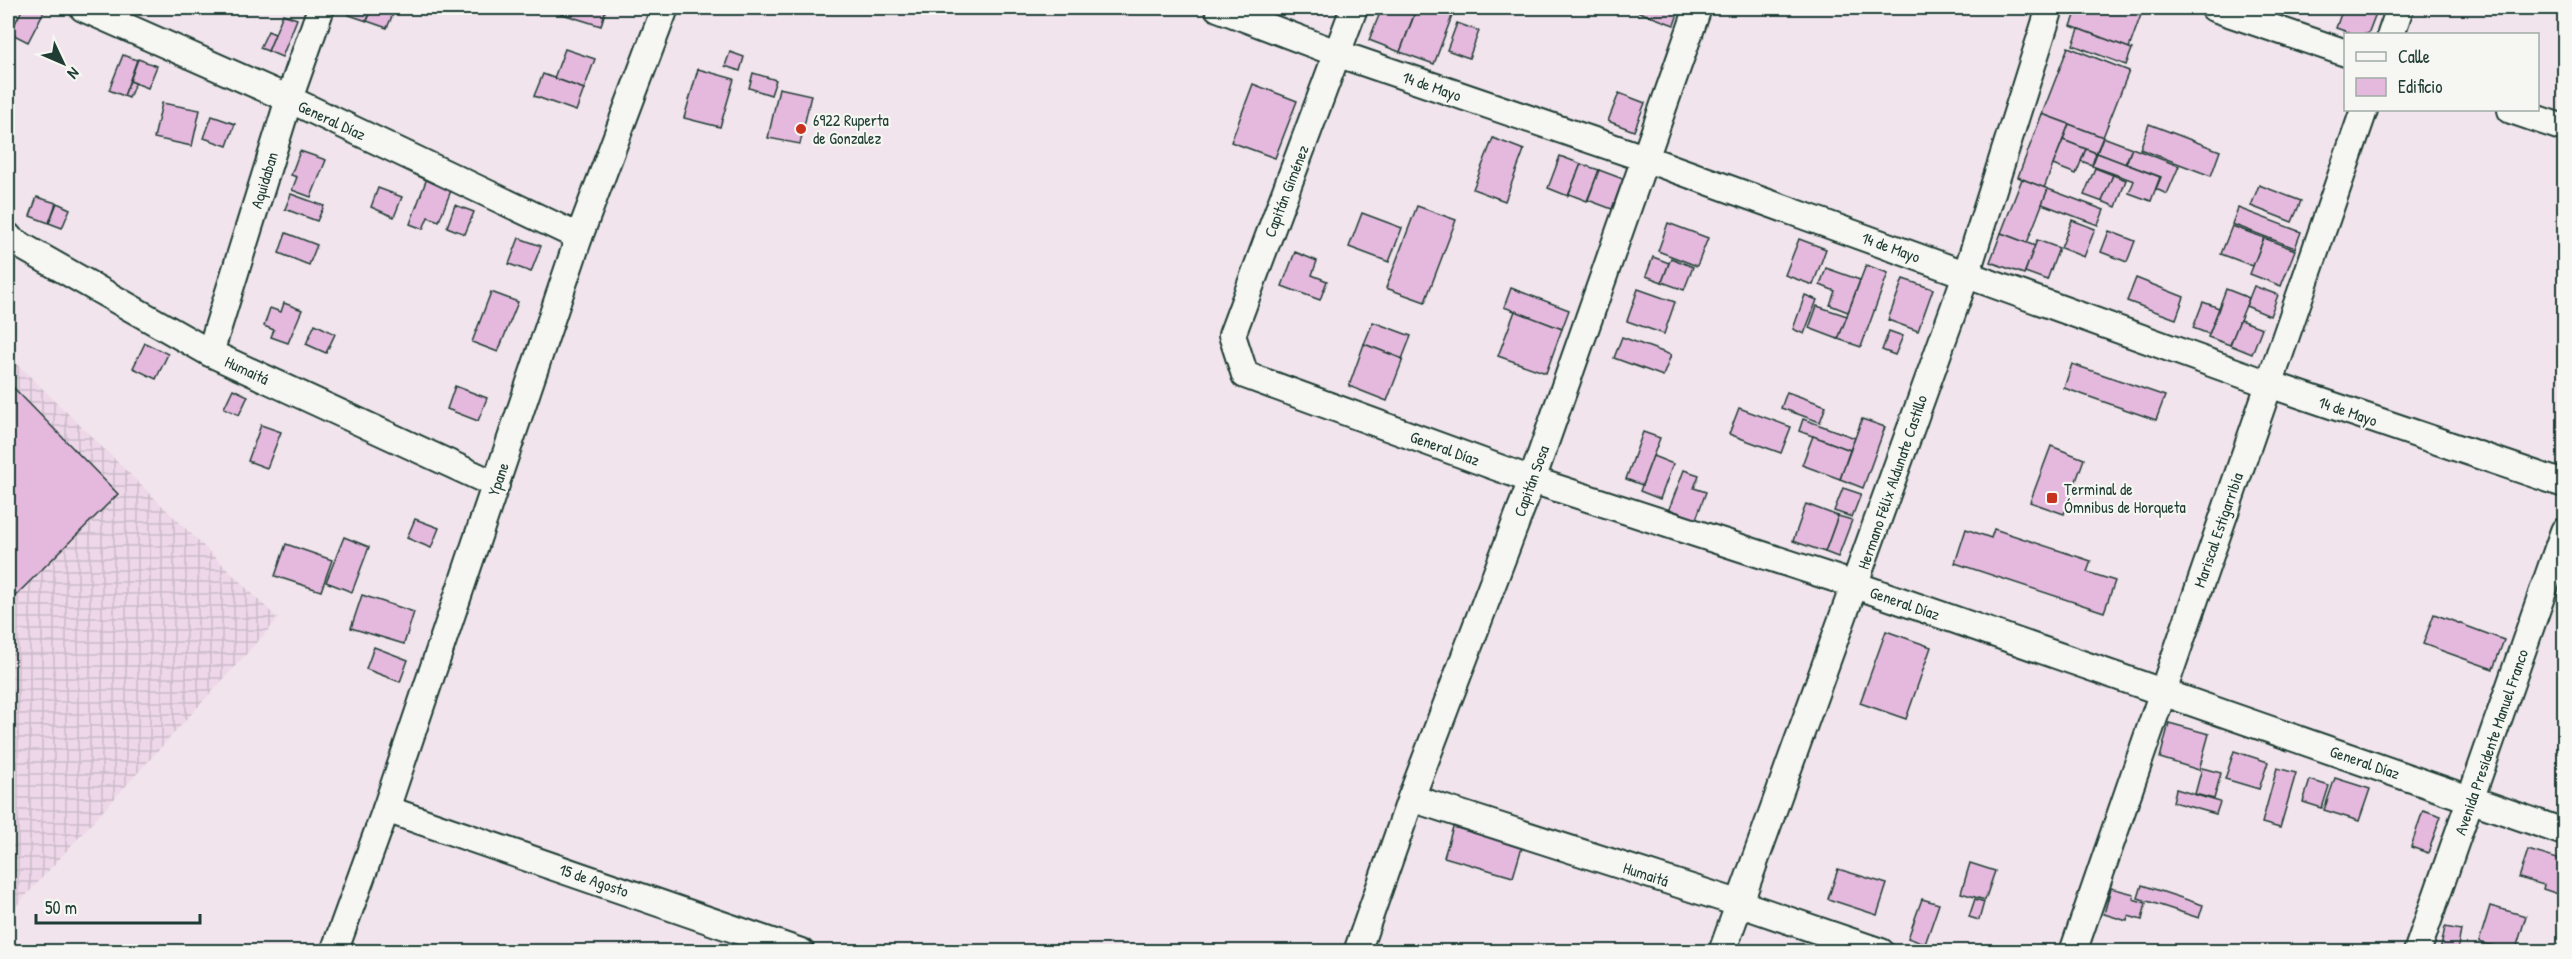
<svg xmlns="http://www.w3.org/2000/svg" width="2572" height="959" font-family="'Patrick Hand',sans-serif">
<defs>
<pattern id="industrial-grid" width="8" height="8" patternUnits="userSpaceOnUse" patternTransform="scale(1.5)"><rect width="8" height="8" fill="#edd7e8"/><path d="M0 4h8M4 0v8" fill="none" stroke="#cbb9c8"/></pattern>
</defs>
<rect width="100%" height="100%" fill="#f1e4ec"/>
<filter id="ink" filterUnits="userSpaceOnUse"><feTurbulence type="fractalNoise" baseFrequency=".0167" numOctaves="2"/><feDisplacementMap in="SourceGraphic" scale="12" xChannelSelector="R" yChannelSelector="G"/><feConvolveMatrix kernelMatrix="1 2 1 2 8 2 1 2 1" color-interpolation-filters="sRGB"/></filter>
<g filter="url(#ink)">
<!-- industrial -->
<path fill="url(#industrial-grid)" d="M8,355L278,619L8,915Z"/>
<!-- building -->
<g fill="#e5b9de" stroke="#1f3d34" stroke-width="1.5">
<path d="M23,8H37L44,11L28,42L10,33Z"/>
<path d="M351,8H371L367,21L349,15Z"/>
<path d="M373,8L395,9L387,28L367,21Z"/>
<path d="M561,8H606L601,26L559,13Z"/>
<path d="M1382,8H1402L1415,12L1400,52L1369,40Z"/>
<path d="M1417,8H1455L1434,64L1400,52Z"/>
<path d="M1628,8H1680L1674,25Z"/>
<path d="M2078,8H2130L2142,12L2129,48L2071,26Z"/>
<path d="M2343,8H2378L2368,34H2354L2336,28Z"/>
<path d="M283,14L297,19L282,57L268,51Z"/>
<path d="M1457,23L1479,31L1469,58L1447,50Z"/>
<path d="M2079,29L2132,49L2126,65L2073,45Z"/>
<path d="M268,31L275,34L268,51L260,48Z"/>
<path d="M2068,47L2129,71L2103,137L2042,114Z"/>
<path d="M565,49L595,59L584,89L554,78Z"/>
<path d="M730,52L744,57L740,71L725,66Z"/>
<path d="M123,55L137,60L124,96L109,90Z"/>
<path d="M138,59L157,66L148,88L130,81Z"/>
<path d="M698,69L734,79L720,127L684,118Z"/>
<path d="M753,73L776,80L771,95L749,88Z"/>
<path d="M543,74L584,89L576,111L534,96Z"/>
<path d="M130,81L135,83L129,98L124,96Z"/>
<path d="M1253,84L1297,101L1275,158L1231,142Z"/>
<path d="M779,88L811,95L800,144L768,138Z"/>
<path d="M1619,93L1645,103L1634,131L1608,121Z"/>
<path d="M162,103L200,110L192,146L154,138Z"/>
<path d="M2042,114L2069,124L2044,188L2018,177Z"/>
<path d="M212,116L235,124L227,146L204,138Z"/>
<path d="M2069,124L2103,137L2096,153L2063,140Z"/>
<path d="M2149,124L2220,151L2211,176L2140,149Z"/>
<path d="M2103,137L2132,148L2125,164L2097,153Z"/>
<path d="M1493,138L1524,150L1505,201L1473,189Z"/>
<path d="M2063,140L2086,149L2076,174L2053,165Z"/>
<path d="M2132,148L2179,166L2167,194L2156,189L2161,177L2126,164Z"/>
<path d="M2086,149L2096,153L2092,165L2081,161Z"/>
<path d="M300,151L326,160L311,197L292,190L297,177L291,175Z"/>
<path d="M2097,153L2160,177L2151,201L2129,193L2134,181L2092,166Z"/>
<path d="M1560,156L1581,164L1568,196L1548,188Z"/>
<path d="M1581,164L1599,170L1587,201L1569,194Z"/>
<path d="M2095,168L2113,175L2103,202L2084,195Z"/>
<path d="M1599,170L1623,179L1612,209L1588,200Z"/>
<path d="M2113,175L2126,180L2116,207L2102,201Z"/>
<path d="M427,178L452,188L439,221L428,217L423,229L410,224Z"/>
<path d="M2022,179L2048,189L2027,243L2001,233Z"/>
<path d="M2259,185L2301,201L2292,222L2251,206Z"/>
<path d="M378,188L402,197L394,217L371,207Z"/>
<path d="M2048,189L2104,210L2098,225L2042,204Z"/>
<path d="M291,194L324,206L317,221L285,209Z"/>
<path d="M37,197L56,203L49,223L30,216Z"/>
<path d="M57,203L70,209L62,228L49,223Z"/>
<path d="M455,205L474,212L465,234L447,227Z"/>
<path d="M1417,206L1456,220L1425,302L1386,288Z"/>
<path d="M2238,208L2301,232L2295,248L2232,224Z"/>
<path d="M1362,213L1402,228L1389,262L1349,247Z"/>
<path d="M2072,220L2095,229L2084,257L2061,248Z"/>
<path d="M1668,223L1708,238L1697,266L1658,251Z"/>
<path d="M2232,226L2264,238L2253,266L2221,254Z"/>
<path d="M2109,231L2135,241L2127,262L2101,252Z"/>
<path d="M286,233L317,245L309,265L279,253Z"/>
<path d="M2001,233L2035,246L2024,274L1990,262Z"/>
<path d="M519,238L541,246L531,272L509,264Z"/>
<path d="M2264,238L2295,250L2281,286L2250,274Z"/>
<path d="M1799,239L1826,249L1813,285L1785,275Z"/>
<path d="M2037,240L2059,248L2047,280L2025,272Z"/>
<path d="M1295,252L1317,261L1312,275L1327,281L1320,300L1282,286Z"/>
<path d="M1653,257L1669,263L1662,282L1646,276Z"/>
<path d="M1671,258L1693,267L1684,290L1662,282Z"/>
<path d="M1866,265L1888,273L1861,347L1838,339Z"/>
<path d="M1826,268L1860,280L1848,312L1830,305L1835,291L1820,285Z"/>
<path d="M2136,278L2184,297L2176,319L2127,301Z"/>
<path d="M1903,279L1933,289L1918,331L1888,320Z"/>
<path d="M2254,286L2278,295L2270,316L2246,306Z"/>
<path d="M1511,288L1569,310L1562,329L1504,307Z"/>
<path d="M1638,289L1675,302L1664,334L1627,321Z"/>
<path d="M2226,289L2249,298L2230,345L2208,337Z"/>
<path d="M491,292L518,302L498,352L472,342Z"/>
<path d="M1805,295L1817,300L1804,334L1793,329Z"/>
<path d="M2203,302L2219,308L2209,334L2193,328Z"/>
<path d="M284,303L302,310L288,343L271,337L274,330L264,326L270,308L281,312Z"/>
<path d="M1817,306L1847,316L1838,339L1809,328Z"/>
<path d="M1515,311L1562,329L1546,373L1498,356Z"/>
<path d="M2240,320L2262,328L2252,354L2230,345Z"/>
<path d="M1373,322L1411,336L1402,359L1364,344Z"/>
<path d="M315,324L335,334L326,353L306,344Z"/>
<path d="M1889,331L1903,336L1895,355L1882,350Z"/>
<path d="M1622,337L1671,355L1663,376L1614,358Z"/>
<path d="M145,343L168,354L156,379L133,368Z"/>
<path d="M1364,344L1403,359L1387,401L1349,386Z"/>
<path d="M2072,364L2165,396L2156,420L2064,388Z"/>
<path d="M8,382L118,494L8,603Z"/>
<path d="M455,386L487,398L478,421L447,409Z"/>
<path d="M233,389L248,396L239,415L224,408Z"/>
<path d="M1787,392L1826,406L1820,422L1781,408Z"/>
<path d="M1739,408L1791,427L1781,453L1729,434Z"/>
<path d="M1803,419L1855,438L1850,450L1799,431Z"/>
<path d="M1862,419L1885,427L1863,488L1840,479Z"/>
<path d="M261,425L281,432L267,468L248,461Z"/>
<path d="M1643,432L1660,438L1642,485L1626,479Z"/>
<path d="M1813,436L1850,450L1840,479L1802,465Z"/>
<path d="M2051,446L2084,459L2064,514L2030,502Z"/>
<path d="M1653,456L1673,464L1660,499L1640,491Z"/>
<path d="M1684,470L1699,475L1694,488L1706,492L1696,519L1669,509Z"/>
<path d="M1843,488L1861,494L1852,517L1834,511Z"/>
<path d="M1806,504L1838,516L1825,552L1793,541Z"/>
<path d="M1838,516L1852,520L1838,557L1825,552Z"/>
<path d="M415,519L439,528L431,548L407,538Z"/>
<path d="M1966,529L1991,538L1994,529L2091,561L2087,572L2115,581L2104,612L1955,563Z"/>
<path d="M344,537L369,547L352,592L326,582Z"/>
<path d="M286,544L332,560L321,591L275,576Z"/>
<path d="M362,595L414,612L404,644L351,628Z"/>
<path d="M2434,614L2504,640L2493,669L2423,644Z"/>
<path d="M1886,631L1931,647L1906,719L1860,703Z"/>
<path d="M374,647L408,660L400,682L366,669Z"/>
<path d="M2169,723L2209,734L2199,770L2160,758Z"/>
<path d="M2234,751L2268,762L2259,789L2225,779Z"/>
<path d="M2202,768L2221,773L2214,799L2195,794Z"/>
<path d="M2277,768L2296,773L2280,828L2262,823Z"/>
<path d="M2335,778L2370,789L2359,821L2324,810Z"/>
<path d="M2310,780L2329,786L2322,808L2303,802Z"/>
<path d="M2176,789L2220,802L2216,814L2173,802Z"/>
<path d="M2423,810L2441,816L2428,853L2411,847Z"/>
<path d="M1453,827L1522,847L1513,877L1444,857Z"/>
<path d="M2528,850L2564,861V896L2543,889L2544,885L2519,878Z"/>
<path d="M1970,863L1995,871L1985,900L1961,893Z"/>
<path d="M1838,869L1887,884L1877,915L1828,899Z"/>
<path d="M2142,885L2203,905L2199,918L2138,898Z"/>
<path d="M2111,888L2134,894L2133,899L2146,903L2142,920L2128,916L2127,921L2104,914Z"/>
<path d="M1922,899L1939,904L1925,944L1908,938Z"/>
<path d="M1975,899L1984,902L1979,920L1969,917Z"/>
<path d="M2490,906L2526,916L2515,952L2479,942Z"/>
<path d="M2445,927L2461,930L2457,952H2440Z"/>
</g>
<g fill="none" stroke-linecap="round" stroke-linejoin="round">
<!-- minor casing -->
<g stroke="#1f3d34" stroke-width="30">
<g id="minor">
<path d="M83,8L289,99L579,237"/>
<path d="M1218,8L1339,54L1644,158L2269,384L2564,484"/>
<path d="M1354,8L1232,335L1245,375L1532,480L1855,585L2564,832"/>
<path d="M2214,8L2346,53"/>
<path d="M2391,34L2400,8"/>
<path d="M2511,110L2564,128"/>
<path d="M8,236L11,240L210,353L496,485"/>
<path d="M210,353L289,99L321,8"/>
<path d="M1411,798L1741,904L1881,952"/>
<path d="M386,809L801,952"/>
<path d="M334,952L386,809L579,237L665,8"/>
<path d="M1357,952L1411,798L1532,480L1698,8"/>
<path d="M1722,952L1966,275L2050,8"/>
<path d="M2073,952L2364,110"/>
<path d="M2417,952L2564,531"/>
</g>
</g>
<!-- minor -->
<use href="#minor" stroke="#f6f6f2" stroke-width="26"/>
</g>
</g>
<!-- markers -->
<g fill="#c8321e" stroke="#f6f6f2" stroke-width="2">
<circle cx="801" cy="129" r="6"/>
<rect x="2046" y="492" width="12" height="12" rx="3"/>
</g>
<g text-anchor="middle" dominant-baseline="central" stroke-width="4.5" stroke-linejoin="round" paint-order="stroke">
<!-- street labels -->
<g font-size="16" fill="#1f3d34" stroke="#f6f6f2">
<text transform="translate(1432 86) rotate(19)">14 de Mayo</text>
<text transform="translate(332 120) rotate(25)">General Díaz</text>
<text transform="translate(264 180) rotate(-73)">Aquidaban</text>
<text transform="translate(1286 191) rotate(-69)">Capitán Giménez</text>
<text transform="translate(1891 247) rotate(20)">14 de Mayo</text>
<text transform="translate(247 370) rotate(25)">Humaitá</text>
<text transform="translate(2348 411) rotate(19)">14 de Mayo</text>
<text transform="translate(1445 448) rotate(20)">General Díaz</text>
<text transform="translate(498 479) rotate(-71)">Ypane</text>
<text transform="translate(1531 481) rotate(-70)">Capitán Sosa</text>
<text transform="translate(1892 482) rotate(-71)">Hermano Félix Aldunate Castillo</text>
<text transform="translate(2218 530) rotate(-71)">Mariscal Estigarribia</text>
<text transform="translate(1905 603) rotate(19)">General Díaz</text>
<text transform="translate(2491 742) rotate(-71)">Avenida Presidente Manuel Franco</text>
<text transform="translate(2365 762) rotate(19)">General Díaz</text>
<text transform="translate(1646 874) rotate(18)">Humaitá</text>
<text transform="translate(594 880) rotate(19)">15 de Agosto</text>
</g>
<!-- poi labels -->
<g font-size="16" fill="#1f3d34" stroke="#f6f6f2" text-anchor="start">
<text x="813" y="120">6922 Ruperta<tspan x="813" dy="18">de Gonzalez</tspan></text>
<text x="2064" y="489">Terminal de<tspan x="2064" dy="18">Ómnibus de Horqueta</tspan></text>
</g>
</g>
<!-- margin -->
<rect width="2572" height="959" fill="none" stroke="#f6f6f2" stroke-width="30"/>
<rect x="15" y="15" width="2542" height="929" fill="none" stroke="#1f3d34" stroke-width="2" filter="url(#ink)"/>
<!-- legend -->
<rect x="2344" y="33" width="195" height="78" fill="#f6f6f2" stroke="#a0aca6" stroke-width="1.5"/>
<rect x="2356" y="52" width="30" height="9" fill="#f6f6f2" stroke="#a0aca6" stroke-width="1.5"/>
<text x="2398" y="63" font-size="18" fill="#1f3d34">Calle</text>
<rect x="2356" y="78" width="30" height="18" fill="#e5b9de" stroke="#a0aca6" stroke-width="1.5"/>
<text x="2398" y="93" font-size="18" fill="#1f3d34">Edificio</text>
<!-- north arrow -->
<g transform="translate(63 63) rotate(134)" stroke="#f6f6f2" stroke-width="4.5" paint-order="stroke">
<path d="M0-4.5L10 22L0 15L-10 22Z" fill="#1f3d34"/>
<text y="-9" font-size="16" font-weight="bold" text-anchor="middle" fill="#1f3d34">N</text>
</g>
<!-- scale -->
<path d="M36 914v9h164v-9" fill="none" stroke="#1f3d34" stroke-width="3"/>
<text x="45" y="914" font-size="18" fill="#1f3d34" stroke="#f6f6f2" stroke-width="4.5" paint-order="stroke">50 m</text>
</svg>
